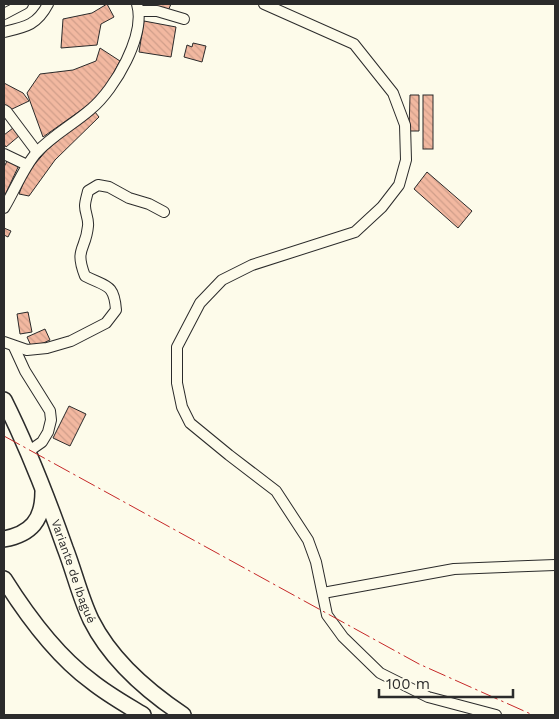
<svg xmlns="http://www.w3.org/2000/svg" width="559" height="719" font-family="'Work Sans',sans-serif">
<defs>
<pattern id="building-back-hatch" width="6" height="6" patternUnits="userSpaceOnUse" patternTransform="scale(1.25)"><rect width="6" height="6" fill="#f2b8a0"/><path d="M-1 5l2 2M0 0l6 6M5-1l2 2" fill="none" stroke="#d09e8a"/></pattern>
</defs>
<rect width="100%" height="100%" fill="#fdfbea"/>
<!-- building -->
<g fill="url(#building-back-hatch)" stroke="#2b2b2b">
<path d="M107,4L114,17L101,24L97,45L61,48L63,19L92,13Z"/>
<path d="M152,4H171L168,11Z"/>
<path d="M144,21L176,27L171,57L139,52Z"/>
<path d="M193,43L206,46L202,62L184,57L187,45L192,47Z"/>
<path d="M100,48L120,61L101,96L43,137L27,93L40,74L73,70L96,61Z"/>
<path d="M4,83L23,93L29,101L10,110L4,105Z"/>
<path d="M410,95H419V131H409Z"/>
<rect x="423" y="95" width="10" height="54"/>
<path d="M95,112L99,117L55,160L29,196L19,194L27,173L47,150L82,120Z"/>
<path d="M13,128L19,136L6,147L4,144V135Z"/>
<path d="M9,157L20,163L4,197V167Z"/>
<path d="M427,172L472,211L458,228L414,189Z"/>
<path d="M4,228L11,231L8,237L4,235Z"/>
<path d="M28,312L32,332L20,334L17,314Z"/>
<path d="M45,329L50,340L32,348L27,337Z"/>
<path d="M69,406L86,414L70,446L53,438Z"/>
</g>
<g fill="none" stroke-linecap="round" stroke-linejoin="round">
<!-- minor casing -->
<g stroke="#2b2b2b" stroke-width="12">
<g id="minor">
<path d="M264,4L354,44L393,93L405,125L406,160L399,185L382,207L355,232L252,265L222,280L200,303L177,347V383L182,407L190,423L229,455L276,491L308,540L316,562L327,615L343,637L380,673L428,697L496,715"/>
<path d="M139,11H157L184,19"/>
<path d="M4,14L23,4"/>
<path d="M4,32C26,27 37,25 48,4"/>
<path d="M4,110L7,112L37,152"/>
<path d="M4,154L27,165"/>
<path d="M4,208C15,190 23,168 37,152C53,135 74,124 91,109C115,89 146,35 137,4"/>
<path d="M4,342L27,350L47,348L71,341L106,323L116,310C114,283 106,287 85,276C74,248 86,250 88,226C89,219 85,213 85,206C85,201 87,196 88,191L98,185L109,187L129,198L149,204L164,212"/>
<path d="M14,347L25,371L50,411L51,420L48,432L42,442L32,449H28"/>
<path d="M323,593L454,569L555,565"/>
</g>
</g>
<!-- highway casing -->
<g stroke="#2b2b2b" stroke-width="18">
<g id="highway">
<path id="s1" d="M4,400C28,448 47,497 65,548C74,571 80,597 91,620C111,660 147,691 183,715"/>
<path d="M4,539C31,534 43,520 43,492"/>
<path d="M4,579C26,614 57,656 91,681C107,694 125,704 143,715"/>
</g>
</g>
<!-- minor -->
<use href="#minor" stroke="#fdfbea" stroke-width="10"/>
<!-- highway -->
<use href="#highway" stroke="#fdfbea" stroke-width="15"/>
<!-- power -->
<path stroke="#c62828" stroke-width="1" stroke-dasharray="18 4 2.5 4" stroke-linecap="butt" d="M4,436L419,664L533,715"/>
</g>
<g text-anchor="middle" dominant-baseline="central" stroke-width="4" stroke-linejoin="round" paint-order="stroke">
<!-- street labels -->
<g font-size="12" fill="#2b2b2b" stroke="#fdfbea">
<text stroke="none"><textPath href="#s1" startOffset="185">Variante de Ibagué</textPath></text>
</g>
</g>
<!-- border -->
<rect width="559" height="719" fill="none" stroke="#2b2b2b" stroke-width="10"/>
<!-- scale -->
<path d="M379 689v8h134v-8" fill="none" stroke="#2b2b2b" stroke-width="2.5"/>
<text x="386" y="689" font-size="15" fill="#2b2b2b" stroke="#fdfbea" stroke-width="4" paint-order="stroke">100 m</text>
</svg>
